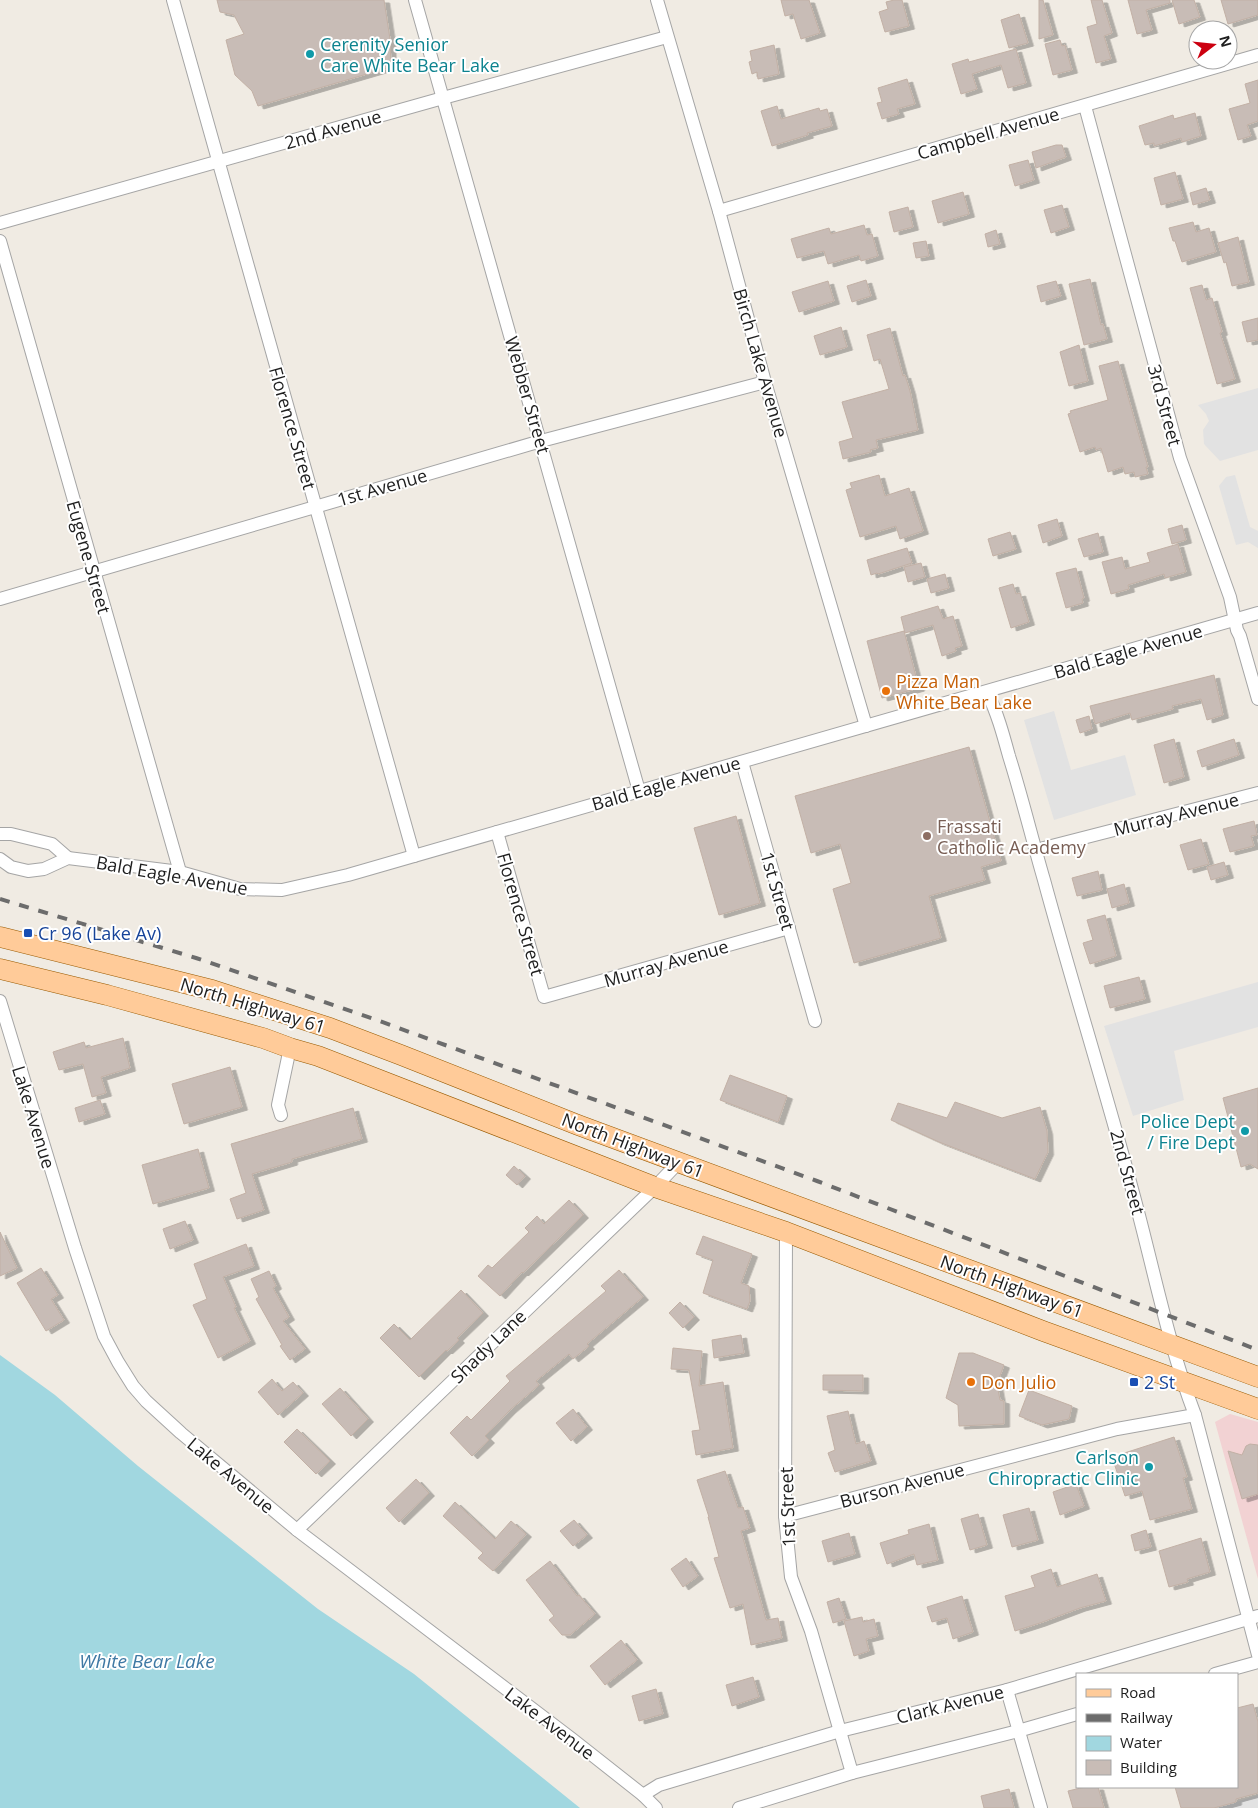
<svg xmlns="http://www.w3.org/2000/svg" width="1258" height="1808" font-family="'Open Sans',sans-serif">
<defs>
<filter id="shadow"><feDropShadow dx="5.5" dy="3" stdDeviation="0" flood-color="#0004"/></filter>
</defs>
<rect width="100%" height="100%" fill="#f0ebe3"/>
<!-- commercial -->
<path fill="#f2d2d3" d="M1230,1414L1258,1422V1579L1215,1422Z"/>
<!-- parking -->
<g fill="#e2e2e2">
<path d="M1258,388V450L1220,461L1204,444L1203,430L1209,421L1206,414L1198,405Z"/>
<path d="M1235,475L1250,527L1258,531V548L1248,542L1236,545L1219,486L1226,477Z"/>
<path d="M1054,711L1071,770L1125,755L1136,795L1054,820L1024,720Z"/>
<path d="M1258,982V1027L1174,1051L1184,1100L1133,1116L1104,1026Z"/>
<path d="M1258,1795V1808H1214L1236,1802Z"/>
</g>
<!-- water -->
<path fill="#a1d7e0" d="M0,1355L55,1395L138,1466L318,1609L414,1674L580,1808H0Z"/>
<!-- building -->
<g fill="#c8bcb6" stroke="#c2b0a5" filter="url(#shadow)">
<path d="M217,0H384L390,39L391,67L258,106L252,91L235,75L226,40L244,34L234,15L220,12Z"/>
<path d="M781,0H809L820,33L801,39L793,14L785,16Z"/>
<path d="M894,0H902L909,26L885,32L879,12L888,9L886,2Z"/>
<path d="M1039,0H1043L1053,35L1039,39Z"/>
<path d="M1091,0H1102L1112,33L1104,36L1111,59L1096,63L1087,27L1097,24Z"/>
<path d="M1128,0H1170V3L1146,10L1152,30L1137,34Z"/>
<path d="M1172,0H1194L1200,17L1179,24Z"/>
<path d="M1221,0H1258V15L1228,24Z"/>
<path d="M1019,14L1028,43L1009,48L1001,20Z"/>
<path d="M1060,40L1062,46L1065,45L1072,70L1053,75L1045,44Z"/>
<path d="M774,45L779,74L758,79L757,72L752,74L749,62L752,61L750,51Z"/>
<path d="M1016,49L1026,83L1008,88L1001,65L972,74L977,89L961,94L952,64L968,59L969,62Z"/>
<path d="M907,79L915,104L897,109L899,114L882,119L877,103L882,102L878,88Z"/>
<path d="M1258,80V121L1247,125L1251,136L1238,140L1229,109L1250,103L1245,84Z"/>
<path d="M777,106L781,119L819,108L820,111L827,109L832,126L807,133L808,135L772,146L761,111Z"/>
<path d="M1195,113L1201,136L1182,142L1181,138L1154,146V143L1145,145L1139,126L1173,115L1174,119Z"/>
<path d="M1056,145H1062L1066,157L1036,168L1032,152Z"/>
<path d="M1028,160L1034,180L1015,186L1009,165Z"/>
<path d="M1175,172L1183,199L1161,205L1154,178Z"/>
<path d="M1206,188L1210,200L1193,205L1190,193Z"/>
<path d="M963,192L969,214L938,223L932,201Z"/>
<path d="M1062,205L1069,227L1051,233L1044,210Z"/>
<path d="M908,207L913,227L894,232L889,212Z"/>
<path d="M1193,222L1196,232L1209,228L1216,252L1182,262L1175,241H1173L1169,228Z"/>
<path d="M864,225L867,235L872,234L878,256L861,261L859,255L828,264L824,251L797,258L791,239L829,228L831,234Z"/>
<path d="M996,230L1000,244L988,247L985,234Z"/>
<path d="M1238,237L1249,282L1232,286L1226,262L1224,263L1218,243Z"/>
<path d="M926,241L929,256L916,258L913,243Z"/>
<path d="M1090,279L1101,325L1103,324L1107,339L1084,345L1069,284Z"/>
<path d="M866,280L871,296L852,302L847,286Z"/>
<path d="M828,281L834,301L799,312L792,292Z"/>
<path d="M1056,281L1061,296L1041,302L1037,286Z"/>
<path d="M1202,285L1206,300L1212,298L1222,332L1220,333L1235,379L1217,384L1190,288Z"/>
<path d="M1258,318V340L1247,342L1242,322Z"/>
<path d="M841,327L847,347L820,355L814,336Z"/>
<path d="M890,328L903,376L905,375L910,391L918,430L876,440L878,448L870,450L871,452L843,459L839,442L853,438L842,402L889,389L880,359L874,361L867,335Z"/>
<path d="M1079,345L1088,381L1069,386L1060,352Z"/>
<path d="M1118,361L1148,467H1146L1148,474L1135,477L1134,472L1125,474L1123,467L1108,472L1101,448L1096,450L1095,447L1080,452L1068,414L1071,413L1070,411L1108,400L1099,366Z"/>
<path d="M879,475L885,496L909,488L923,531L900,539L896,526L860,537L846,490L852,488L850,483Z"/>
<path d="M1057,519L1062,536L1043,543L1038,525Z"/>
<path d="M1182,525L1186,540L1172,544L1168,529Z"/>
<path d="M1010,532L1016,549L993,556L988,539Z"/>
<path d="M1098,533L1103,552L1084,557L1078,539Z"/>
<path d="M1178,544L1186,572L1165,578L1164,574L1128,585L1129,589L1111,594L1102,562L1122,557L1125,569L1150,562L1147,553Z"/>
<path d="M907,548L912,563L878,574L877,573L871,575L867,560Z"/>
<path d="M921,563L925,577L908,582L904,567Z"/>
<path d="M1076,568L1084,598L1082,599L1083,603L1066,608L1056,573Z"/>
<path d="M945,574L949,588L931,593L927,579Z"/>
<path d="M1013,584L1016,594L1020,593L1029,622L1011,628L999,588Z"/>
<path d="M938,606L943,619L953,616L962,646L955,648L956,651L942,656L933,625L905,633L901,617Z"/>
<path d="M904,631L919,688L882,698L867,641Z"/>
<path d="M1214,675L1223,715L1207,720L1201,699L1172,706L1173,709L1132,720L1130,713L1095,724L1090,706Z"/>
<path d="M1089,716L1092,729L1080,733L1076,720Z"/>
<path d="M1174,739L1184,777L1164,783L1154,745Z"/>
<path d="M1234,739L1239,755L1202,767L1197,751Z"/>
<path d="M969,747L1001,861L981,867L985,880L929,896L941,938L854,963L833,889L851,883L840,844L811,853L795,796Z"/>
<path d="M736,816L760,903L719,915L694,828Z"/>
<path d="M1254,821L1257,835L1251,836L1254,846L1230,852L1223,829Z"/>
<path d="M1201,839L1209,864L1188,870L1180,845Z"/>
<path d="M1224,862L1228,875L1211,880L1207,867Z"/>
<path d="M1098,871L1102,890L1077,896L1072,878Z"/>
<path d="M1124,884L1129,903L1112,908L1107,889Z"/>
<path d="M1105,915L1116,956L1090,964L1083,943L1093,940L1087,920Z"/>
<path d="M1139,977L1145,999L1110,1008L1104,986Z"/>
<path d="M123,1038L130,1068L101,1077L106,1093L92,1097L83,1064L59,1070L53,1052L84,1042L86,1048Z"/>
<path d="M230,1067L242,1107L184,1124L172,1084Z"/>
<path d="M730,1075L787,1096L778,1122L720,1100Z"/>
<path d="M1258,1088V1169L1250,1164L1241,1167L1223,1098Z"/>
<path d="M100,1100L105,1114L79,1122L75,1108Z"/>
<path d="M955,1102L1002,1118L1040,1107L1047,1131L1048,1152L1035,1179L939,1142L891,1120L898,1103L947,1118Z"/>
<path d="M353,1108L362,1139L292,1159V1162L252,1174L264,1210L237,1219L230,1199L246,1193L231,1144Z"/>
<path d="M198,1149L209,1188L153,1204L142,1165Z"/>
<path d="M514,1166L525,1176L517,1185L506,1175Z"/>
<path d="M569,1200L583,1215L523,1273L522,1272L500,1296L478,1276L488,1265L492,1268L529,1232L525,1228L537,1216L544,1224Z"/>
<path d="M185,1221L193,1240L170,1249L163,1229Z"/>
<path d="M0,1232L17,1268L0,1276Z"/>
<path d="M703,1236L752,1254L741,1283L749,1286L750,1301L747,1309L703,1293L713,1260L696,1254Z"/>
<path d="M246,1244L254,1266L223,1277L236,1307L234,1308L250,1341L218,1358L193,1305L207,1299L194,1264Z"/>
<path d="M41,1268L58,1295L51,1299L64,1320L46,1331L17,1283Z"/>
<path d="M619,1270L643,1297L587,1344L589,1346L573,1359L569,1354L536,1381L539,1385L510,1410L485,1436L489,1440L472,1456L450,1433L467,1416L471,1420L510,1381L506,1376L606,1291L601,1286Z"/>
<path d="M269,1271L276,1286L273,1288L289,1317L283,1321L305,1349L290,1360L280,1346L282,1345L256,1299L259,1297L251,1279Z"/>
<path d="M461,1290L483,1313L457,1338L459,1340L447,1351L446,1350L419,1377L380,1338L394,1324L410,1340Z"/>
<path d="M680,1302L694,1317L683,1328L669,1313Z"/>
<path d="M741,1335L744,1353L714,1358L712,1340Z"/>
<path d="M673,1348L702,1351L699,1386L723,1382L733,1448L696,1455L692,1431L700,1430L689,1370L671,1369Z"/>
<path d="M959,1353H973L1004,1365L997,1384L1000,1400L1004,1401V1424L959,1426L958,1405L946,1398Z"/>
<path d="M823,1375H863V1391L823,1390Z"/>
<path d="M272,1379L282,1391L293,1382L303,1393L278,1415L258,1392Z"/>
<path d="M340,1388L368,1419L351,1436L322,1404Z"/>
<path d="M1029,1390L1072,1406L1069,1419L1042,1425L1019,1416Z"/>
<path d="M573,1409L587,1427L571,1441L556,1423Z"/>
<path d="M848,1411L856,1444L864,1441L871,1461L835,1472L828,1453L835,1450L827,1416Z"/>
<path d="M297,1429L330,1461L316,1474L284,1442Z"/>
<path d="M1174,1437L1187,1477L1183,1478L1192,1509L1150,1520L1142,1491L1125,1496L1112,1457Z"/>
<path d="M1250,1444L1258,1445V1494L1242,1499L1228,1451L1242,1455L1246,1446Z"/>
<path d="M725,1471L738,1508L743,1507L750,1528L741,1531L766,1620L778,1618L782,1638L751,1645L743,1604L730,1608L714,1558L719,1557L708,1517H709L697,1480Z"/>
<path d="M416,1479L429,1493L399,1522L386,1508Z"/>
<path d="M1076,1484L1084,1506L1060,1515L1053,1492Z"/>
<path d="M455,1502L495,1539L511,1521L526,1534L493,1571L478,1558L483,1553L443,1516Z"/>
<path d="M1029,1508L1038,1540L1012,1547L1003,1515Z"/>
<path d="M978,1514L987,1545L970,1550L961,1519Z"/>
<path d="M574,1520L587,1535L573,1546L560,1531Z"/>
<path d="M929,1524L938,1560L917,1565L914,1554L887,1564L880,1543L909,1534L908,1530Z"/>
<path d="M1146,1530L1151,1547L1135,1551L1131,1535Z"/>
<path d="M849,1533L855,1554L828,1562L822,1541Z"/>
<path d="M1201,1538L1210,1572L1187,1579L1188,1582L1169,1587L1159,1551Z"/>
<path d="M686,1558L698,1576L683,1587L671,1569Z"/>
<path d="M550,1561L577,1596L579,1595L595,1614L570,1635H562L549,1620L554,1616L526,1580Z"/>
<path d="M1051,1569L1057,1587L1097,1574L1106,1601L1080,1608L1040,1623L1015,1631L1005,1596L1035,1587L1031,1576Z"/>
<path d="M962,1596L973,1632L953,1639L947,1618L932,1622L927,1607Z"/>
<path d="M839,1598L846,1619L833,1623L827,1602Z"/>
<path d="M862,1617L863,1622L874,1619L878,1636L866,1639L869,1651L854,1656L844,1621Z"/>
<path d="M621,1640L637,1660L605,1685L590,1666Z"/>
<path d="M753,1677L759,1697L732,1706L726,1685Z"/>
<path d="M656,1689L663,1714L639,1721L632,1696Z"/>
<path d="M1253,1704L1258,1722V1793L1236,1799V1802L1214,1808H1181L1175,1787H1237V1708Z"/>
<path d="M1085,1787H1098L1104,1808H1073L1068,1791Z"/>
<path d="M1009,1789L1014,1808H984L981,1796Z"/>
</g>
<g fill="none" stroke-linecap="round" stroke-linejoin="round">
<!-- minor casing -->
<g stroke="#a5a5a5" stroke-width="14">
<g id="minor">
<path d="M173,0L414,856"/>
<path d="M415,0L639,791"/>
<path d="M657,0L719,211L765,382L866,726"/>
<path d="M1085,106L1180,458L1230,597L1237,630L1240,636L1258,699"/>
<path d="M719,211L1258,55"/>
<path d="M0,223L443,98L667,37"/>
<path d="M0,241L180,872"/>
<path d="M0,599L541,441L765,382"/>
<path d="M987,692C997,712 1003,734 1009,756C1022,797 1032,839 1044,880C1072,983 1104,1085 1132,1189C1153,1265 1167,1341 1195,1415L1258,1655"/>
<path d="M742,762L815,1021"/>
<path d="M497,832L544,997L789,928"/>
<path d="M0,834H11L52,844L68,858"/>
<path d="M1036,850L1258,793"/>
<path d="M0,859L11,867L28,871L44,869L68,858L180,872L240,889L282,890L348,875L1258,613"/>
<path d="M0,1001L75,1248L104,1336L118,1362L133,1386L146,1401L181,1433L297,1530L572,1739L643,1795L656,1808"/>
<path d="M281,1115L278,1105L290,1048"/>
<path d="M786,1232L785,1516L791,1577L811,1631L852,1773"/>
<path d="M785,1516L1117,1429L1195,1415"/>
<path d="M297,1530L655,1187L679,1162"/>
<path d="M1215,1674L1258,1662"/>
<path d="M1007,1690L1041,1808"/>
<path d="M643,1795L659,1785L840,1731L1007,1690L1258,1616"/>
<path d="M739,1808L852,1773L1018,1731L1077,1714"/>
</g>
</g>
<!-- primary casing -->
<g stroke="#985a00" stroke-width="21">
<g id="primary">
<path d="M0,937L212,990L330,1028L401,1055L578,1125L1258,1377"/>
<path d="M0,969L107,995L263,1038L290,1048L318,1056L655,1187L786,1232L1043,1331L1258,1409"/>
</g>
</g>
<!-- minor -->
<use href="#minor" stroke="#fff" stroke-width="12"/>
<!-- primary -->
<use href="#primary" stroke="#ffcb99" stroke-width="20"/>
<!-- rail -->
<path stroke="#6c6c6c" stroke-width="4" stroke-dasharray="10 10" stroke-linecap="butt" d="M0,899L196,958L374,1019L817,1181L1258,1350"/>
</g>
<!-- markers -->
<g fill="#0f9aa8" stroke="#fff" stroke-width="2">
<circle cx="310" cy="54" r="5"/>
<circle cx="1245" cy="1131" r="5"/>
<circle cx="1149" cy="1467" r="5"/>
</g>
<g fill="#e8710a" stroke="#fff" stroke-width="2">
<circle cx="886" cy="691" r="5"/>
<circle cx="971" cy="1382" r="5"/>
</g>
<circle fill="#8d6e63" stroke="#fff" stroke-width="2" cx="927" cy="836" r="5"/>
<g fill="#1a4fb4" stroke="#fff" stroke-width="2">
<rect x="23" y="928" width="10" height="10" rx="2.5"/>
<rect x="1129" y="1377" width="10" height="10" rx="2.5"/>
</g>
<g text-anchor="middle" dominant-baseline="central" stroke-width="4" stroke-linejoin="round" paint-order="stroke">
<!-- culture labels -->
<g font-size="18" fill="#0d838f" stroke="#fff" text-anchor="end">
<text x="320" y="44" text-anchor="start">Cerenity Senior<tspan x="320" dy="21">Care White Bear Lake</tspan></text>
<text x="1235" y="1121">Police Dept<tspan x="1235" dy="21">/ Fire Dept</tspan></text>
<text x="1139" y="1457">Carlson<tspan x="1139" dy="21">Chiropractic Clinic</tspan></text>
</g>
<!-- street labels -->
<g font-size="18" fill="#1e1e1e" stroke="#fff">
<text transform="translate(333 129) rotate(-16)">2nd Avenue</text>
<text transform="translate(988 133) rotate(-16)">Campbell Avenue</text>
<text transform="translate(761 363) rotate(74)">Birch Lake Avenue</text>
<text transform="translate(528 395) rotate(74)">Webber Street</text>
<text transform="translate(1165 405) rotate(75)">3rd Street</text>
<text transform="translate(293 428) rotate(74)">Florence Street</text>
<text transform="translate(382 487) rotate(-16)">1st Avenue</text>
<text transform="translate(89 557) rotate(74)">Eugene Street</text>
<text transform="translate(1128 651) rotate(-16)">Bald Eagle Avenue</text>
<text transform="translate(666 783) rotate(-16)">Bald Eagle Avenue</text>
<text transform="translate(1176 814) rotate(-14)">Murray Avenue</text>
<text transform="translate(172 875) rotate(10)">Bald Eagle Avenue</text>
<text transform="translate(778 891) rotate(74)">1st Street</text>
<text transform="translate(521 914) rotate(74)">Florence Street</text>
<text transform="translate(666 963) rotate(-16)">Murray Avenue</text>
<text transform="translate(253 1005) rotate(17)">North Highway 61</text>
<text transform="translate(34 1117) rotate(73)">Lake Avenue</text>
<text transform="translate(633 1145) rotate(21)">North Highway 61</text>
<text transform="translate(1128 1172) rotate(75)">2nd Street</text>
<text transform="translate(1012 1286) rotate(20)">North Highway 61</text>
<text transform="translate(488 1346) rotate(-44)">Shady Lane</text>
<text transform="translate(231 1475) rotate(40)">Lake Avenue</text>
<text transform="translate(902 1485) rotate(-15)">Burson Avenue</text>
<text transform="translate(787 1507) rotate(-92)">1st Street</text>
<text transform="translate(950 1704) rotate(-14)">Clark Avenue</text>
<text transform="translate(550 1723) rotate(37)">Lake Avenue</text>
</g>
<!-- food labels -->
<g font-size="18" fill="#c56008" stroke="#fff" text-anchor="start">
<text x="896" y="681">Pizza Man<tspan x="896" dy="21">White Bear Lake</tspan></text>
<text x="981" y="1382">Don Julio</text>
</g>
<!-- education labels -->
<g font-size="18" fill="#785e54" stroke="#fff" text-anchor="start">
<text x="937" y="826">Frassati<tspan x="937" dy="21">Catholic Academy</tspan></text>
</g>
<!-- transit labels -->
<g font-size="18" fill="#164399" stroke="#fff" text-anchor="start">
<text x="38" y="933">Cr 96 (Lake Av)</text>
<text x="1144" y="1382">2 St</text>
</g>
<!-- water labels -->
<g font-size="19" font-style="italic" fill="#3f79a4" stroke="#fff">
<text x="147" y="1661">White Bear Lake</text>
</g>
</g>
<!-- legend -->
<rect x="1076" y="1673" width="162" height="115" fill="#ffffff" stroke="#a5a5a5"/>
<rect x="1086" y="1689" width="25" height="8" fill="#ffcb99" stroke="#a5a5a5"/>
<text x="1120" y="1698" font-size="15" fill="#1e1e1e">Road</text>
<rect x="1086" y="1714" width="25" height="8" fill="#6c6c6c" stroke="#a5a5a5"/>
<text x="1120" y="1723" font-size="15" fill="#1e1e1e">Railway</text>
<rect x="1086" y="1736" width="25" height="15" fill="#a1d7e0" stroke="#a5a5a5"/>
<text x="1120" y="1748" font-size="15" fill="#1e1e1e">Water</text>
<rect x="1086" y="1760" width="25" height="15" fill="#c8bcb6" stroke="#a5a5a5"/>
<text x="1120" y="1773" font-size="15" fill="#1e1e1e">Building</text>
<!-- north arrow -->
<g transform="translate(1213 45) rotate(74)"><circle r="24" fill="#ffffff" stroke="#a5a5a5"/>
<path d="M0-4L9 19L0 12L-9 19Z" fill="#cc0010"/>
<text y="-8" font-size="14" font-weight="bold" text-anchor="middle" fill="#1e1e1e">N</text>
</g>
</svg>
